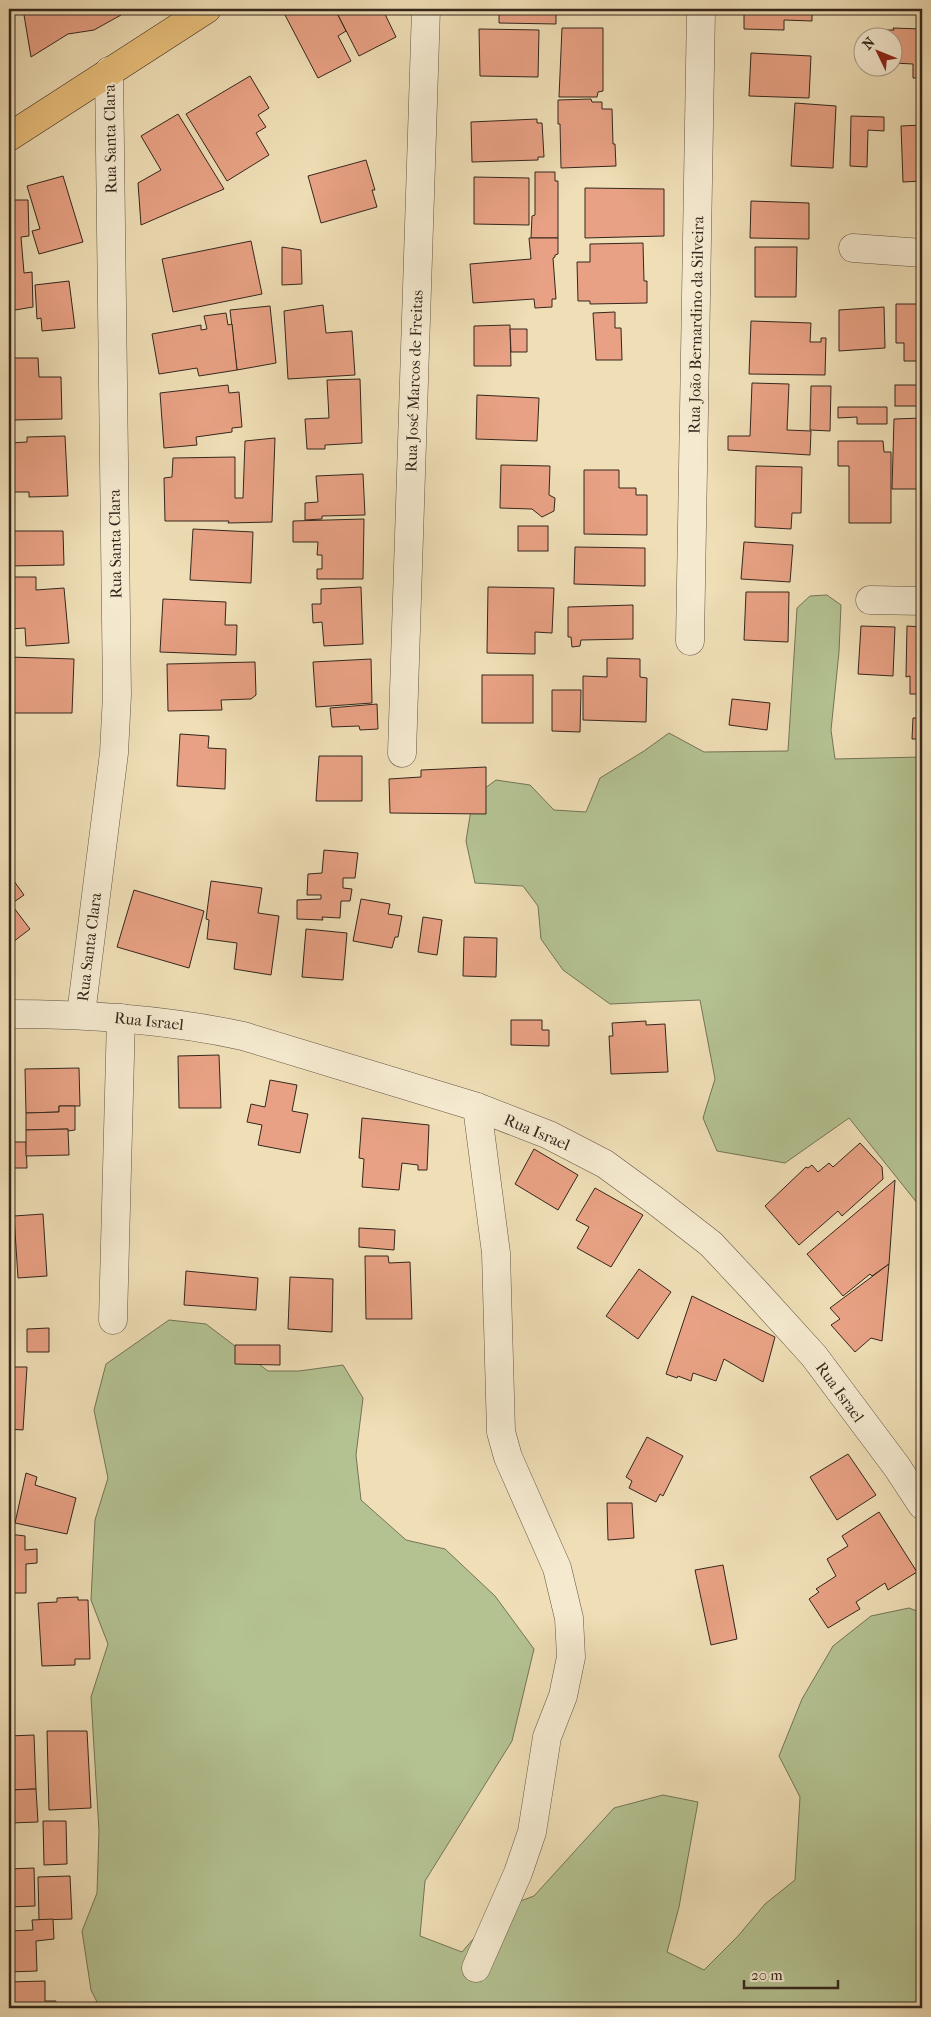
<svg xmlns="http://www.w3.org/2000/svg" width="931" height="2017" font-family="'IM FELL French Canon',serif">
<rect width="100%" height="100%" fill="#efdeb6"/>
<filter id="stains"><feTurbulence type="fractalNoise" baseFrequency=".004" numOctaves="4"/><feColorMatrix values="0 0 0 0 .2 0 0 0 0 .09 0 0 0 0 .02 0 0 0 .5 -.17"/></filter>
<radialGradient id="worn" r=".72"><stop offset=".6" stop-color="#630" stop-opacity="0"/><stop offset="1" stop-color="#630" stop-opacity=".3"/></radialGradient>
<!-- green -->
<g fill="#b4c292" stroke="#747457">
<path d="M827,595L841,605L839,652L831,730L835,759L922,757V1209L849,1118L785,1163L717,1151L703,1118L715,1079L700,1000L610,1004L563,970L541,939L538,906L523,886L475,883L466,841L473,797L496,780L530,785L554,810L586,812L600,778L644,751L669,733L704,752L788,751L797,608L810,596Z"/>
<path d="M169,1320L206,1324L268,1371H299L343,1365L363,1398L356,1455L361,1500L406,1540L445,1549L495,1596L534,1649L512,1741L425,1881L420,1936L462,1952L499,1909L534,1896L614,1808L663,1795L698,1802L679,1907L667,1952L704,1970L738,1936L765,1904L795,1880L800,1797L779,1756L802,1699L833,1646L871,1616L909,1608L922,1613V2008H100L91,1990L82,1931L97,1893L99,1831L91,1697L108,1644L91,1600L95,1520L108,1478L94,1410L106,1364Z"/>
</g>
<!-- building -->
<g fill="#e8a184" stroke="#34271c">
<path d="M23,9H125L119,12L121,15L94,30L68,34L31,57Z"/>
<path d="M298,9H335L346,31L338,36L351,61L318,78L285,15Z"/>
<path d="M335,9H386L383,10L396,37L359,56Z"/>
<path d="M499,9H556V24L499,23Z"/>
<path d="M744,9H812V21L784,20V30L744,29Z"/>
<path d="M897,9H922V13L897,12Z"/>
<path d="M562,28H603V91L598,92L597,97H559Z"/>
<path d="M893,28L922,29V78H913V64L894,63V38H882L883,30H894Z"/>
<path d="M479,29L539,30L538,77L480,76Z"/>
<path d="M751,53L811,56L809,98L749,96Z"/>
<path d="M250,76L269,108L258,115L266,127L256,133L269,155L227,181L186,114Z"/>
<path d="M591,99L592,102H602V109H612L613,144H615L616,166L561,168L560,124H558V100Z"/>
<path d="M795,103L836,106L833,168L791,166Z"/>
<path d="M178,114L224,189L141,225L138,183L161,170L141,136Z"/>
<path d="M851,116L884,117V131L868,130L867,167L850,166Z"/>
<path d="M537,119V123H542L544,157H538V160L472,162L471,122Z"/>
<path d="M922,125V181L903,182L901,126Z"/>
<path d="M366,160L375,190H372L377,207L321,223L308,176Z"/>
<path d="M535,172H555V181H558V238H531L532,216L535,215Z"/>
<path d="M63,176L83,242L39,254L32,231L40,229L27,186Z"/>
<path d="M474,177L529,178V225L474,224Z"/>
<path d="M585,188L664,189V236L585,238Z"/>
<path d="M14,200H28L29,236L21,237L24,273L32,272L33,307L9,311V202Z"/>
<path d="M751,201L809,203V239L750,238Z"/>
<path d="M529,238H558V254L555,255V257L553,258L556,299H552V307L535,308L534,299L473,303L470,264L531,259Z"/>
<path d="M251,241L262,294L173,312L162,259Z"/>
<path d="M643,243L644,281H647V303L590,304V301H578L577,262H590V244Z"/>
<path d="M282,247L301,250L302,284L282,285Z"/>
<path d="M755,247H797L796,297H755Z"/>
<path d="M69,281L75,328L42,331L41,318L37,319L35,285Z"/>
<path d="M896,304H922V361H904V343H896Z"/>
<path d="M323,305L326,333L352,331L355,375L288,379L284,311Z"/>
<path d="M270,306L276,363L237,370L230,310Z"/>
<path d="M884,307L885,348L839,351V310Z"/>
<path d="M615,312V328H621L622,360H596L593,313Z"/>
<path d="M226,313L228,325L232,324L237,370L199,376L197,368L159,374L152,334L201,325V330L207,329L204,316Z"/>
<path d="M751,321L811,323L810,342H821V338H826L825,375L749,374Z"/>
<path d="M510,325L511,366H474V326Z"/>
<path d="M510,329H527V352H511Z"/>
<path d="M9,358H38L39,377H61L62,419L12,420V427H9Z"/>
<path d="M360,379L362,443L325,445V449H307L305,419L329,418L327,380Z"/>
<path d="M752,383L789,384L787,430L811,431L810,455L728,450V436H750Z"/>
<path d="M228,385L229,393L239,392L242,427L232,428V432L196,437L197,445L164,448L160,393Z"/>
<rect x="895" y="385" width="27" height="21"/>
<path d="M811,386H831L830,431L810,430Z"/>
<path d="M477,395L539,398L537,441L476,439Z"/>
<path d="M838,407H887V424H857V417L838,418Z"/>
<path d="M922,418V489H892L894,419Z"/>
<path d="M65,436L68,496L29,497V492H9V443L27,442V437Z"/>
<path d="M275,438L272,522L228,523L229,521H165L164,478L172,477L173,458L235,457V498H243L245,441Z"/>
<path d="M838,441H883L884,452H891V523H849V466H838Z"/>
<path d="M501,465L550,466L549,495L555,498L554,511L542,517L532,509L500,508Z"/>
<path d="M756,466L802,467L801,513H792L791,529L755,527Z"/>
<path d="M584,470H619V488H636V495H647V535L584,534Z"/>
<path d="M363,474L365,515L322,516V519L305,520V503L318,502L316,476Z"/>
<path d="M364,519L363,579H317V569H322V555H317L318,542H293V521Z"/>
<rect x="518" y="526" width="30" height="25"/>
<path d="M193,529L253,532L251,583L190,580Z"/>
<path d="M9,531H63L64,565L9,566Z"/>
<path d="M744,542L793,545L790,582L741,579Z"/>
<path d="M575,547L645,548V586L574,584Z"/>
<path d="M9,577H36V590L64,588L69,643L26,646L25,628L9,629Z"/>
<path d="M361,587L363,644L324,646L322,622L313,623L312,604H321V589Z"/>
<path d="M488,587L554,588L552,633L535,632V654L487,653Z"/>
<path d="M746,592H789L788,642L744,640Z"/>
<path d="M163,599L226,602L225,625H237L236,655L160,652Z"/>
<path d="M633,605V639L581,640L580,646L572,647L571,637H568V607Z"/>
<path d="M861,626L895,627L893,676L858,674Z"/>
<path d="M907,626L922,627V694H910V676L906,677Z"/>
<path d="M9,657L74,659L72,713H13V676H9Z"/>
<path d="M607,658L640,659V677L647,678L646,722L583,720V676L607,677Z"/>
<path d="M371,659L372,703L316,707L313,662Z"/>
<path d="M255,662L256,695L251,699L221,700L222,710L168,711L167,664Z"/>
<rect x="482" y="675" width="51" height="48"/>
<path d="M552,690H581L580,732L552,731Z"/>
<path d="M732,699L770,703L767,730L729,725Z"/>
<path d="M377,704L378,729L360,730L359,726L332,727L330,708Z"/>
<path d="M913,718H922V739H912Z"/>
<path d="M180,734L209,736L208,748L226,749L225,789L177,786Z"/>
<path d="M319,756H362V801H316Z"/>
<path d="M486,767V814L390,813L389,779L421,777V770Z"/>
<path d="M9,781L14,782L12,850L9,849Z"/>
<path d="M324,850L358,853L355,878H343V888L352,889L350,901H341L340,918L322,917L323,920L297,919V900L321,899V895H307L308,874L322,873Z"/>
<path d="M9,874L24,895L11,904L30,929L9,945Z"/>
<path d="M211,881L262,888L258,913L279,916L271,975L234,969L237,943L207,939L209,920L206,919Z"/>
<path d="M134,890L204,911L189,968L117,947Z"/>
<path d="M361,899L390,904L388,914L402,916L398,937H395L392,948L353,941Z"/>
<path d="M423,917L442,920L437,955L418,952Z"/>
<path d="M306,929L347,933L343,980L302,977Z"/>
<path d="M464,937L497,938L496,977L463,976Z"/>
<path d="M511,1020H542V1030H549V1046L511,1045Z"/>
<path d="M646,1021V1025L665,1024L668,1072L611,1074L609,1036H613L612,1023Z"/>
<path d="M219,1055L221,1108H179L178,1056Z"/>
<path d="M79,1068L80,1106H59V1112L26,1113L25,1069Z"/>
<path d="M270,1080L297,1085L292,1111L308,1114L300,1153L258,1145L262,1125L247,1122L251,1104L265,1107Z"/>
<path d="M59,1106H75V1130L68,1131V1129L26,1130V1113L59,1112Z"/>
<path d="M9,1117H12L14,1142H26L27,1168H14V1171H9Z"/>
<path d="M362,1118L429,1125L427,1170H418V1165L402,1163L399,1190L362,1187L364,1159L359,1158Z"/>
<path d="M68,1129L69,1155L26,1156V1130Z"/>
<path d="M860,1143L882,1167L883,1179L842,1216L838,1211L799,1245L765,1206L806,1167L808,1168L812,1165L818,1172L829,1163L833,1167Z"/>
<path d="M534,1149L578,1175L558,1210L515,1184Z"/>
<path d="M895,1180L889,1264L872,1276L870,1274L843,1296L807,1254Z"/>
<path d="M595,1188L643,1215L611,1267L577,1248L589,1227L576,1220Z"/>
<path d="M43,1214L47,1276L18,1278L14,1216Z"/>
<path d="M359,1228L395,1230L394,1250L359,1247Z"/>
<path d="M365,1256H388L389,1263L410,1262L412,1319H366Z"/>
<path d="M889,1264L882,1341L871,1338L855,1352L831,1325L840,1319L830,1308Z"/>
<path d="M639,1269L671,1292L638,1339L606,1316Z"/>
<path d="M186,1271L258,1278L256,1310L184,1305Z"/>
<path d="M290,1277L333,1279L332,1332L288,1329Z"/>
<path d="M692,1296L775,1337L763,1382L724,1359L716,1381L693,1373L691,1381L678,1376L677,1378L666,1374Z"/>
<path d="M49,1328V1352H27V1329Z"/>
<path d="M235,1345H280V1365L235,1364Z"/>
<rect x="9" y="1349" width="5" height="14"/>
<path d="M9,1367H27L23,1430L9,1429Z"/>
<path d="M647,1437L683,1456L663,1496L660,1494L656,1502L629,1488L632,1481L626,1477Z"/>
<path d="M848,1454L876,1495L837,1520L810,1477Z"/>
<path d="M26,1473L37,1477L35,1485L76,1498L67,1534L15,1523Z"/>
<path d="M607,1503H632L634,1538L608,1540Z"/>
<path d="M879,1512L917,1572L888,1590L885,1583L856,1602L860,1609L828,1628L809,1599L819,1592L816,1589L836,1576L827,1559L848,1546L842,1536Z"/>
<path d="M9,1534L25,1536V1550L37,1549V1563L26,1564V1593H9Z"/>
<path d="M723,1565L737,1639L711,1645L695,1570Z"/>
<path d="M9,1596L12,1634H9Z"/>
<path d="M78,1597V1600H88L90,1659H75V1665L42,1666L38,1603L57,1602V1598Z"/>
<path d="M47,1731H87L91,1808L49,1810Z"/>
<path d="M34,1735L36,1789L9,1790V1736Z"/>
<path d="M36,1789L38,1822L10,1823L12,1862H9V1790Z"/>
<path d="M43,1821H66L67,1864L44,1865Z"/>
<path d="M34,1868L35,1906L9,1907V1869Z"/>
<path d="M70,1876L72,1919L39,1920L38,1877Z"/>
<path d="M53,1919L54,1939L36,1941L37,1971L9,1972V1931L33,1930L32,1920Z"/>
<path d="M45,1981V2001H56V2008H9V1982Z"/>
</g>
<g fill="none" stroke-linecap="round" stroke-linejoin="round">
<!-- minor casing -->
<g stroke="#635542" stroke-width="29">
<g id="minor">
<path d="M853,248L922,253"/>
<path d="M870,600L922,601"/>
<path d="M690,641L701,9"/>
<path d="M402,753L426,9"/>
<path d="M9,1014C88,1014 165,1019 243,1036L477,1107L549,1135L605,1164L657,1202L711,1244L755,1291L814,1356L897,1467L922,1505"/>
<path d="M81,1014L114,753L117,695L109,71"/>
<path d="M113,1320L121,1018"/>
<path d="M476,1968L518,1873L532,1832L547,1737L563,1696L571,1657L569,1618L557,1568L508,1457L501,1432L496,1253L477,1107"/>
</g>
</g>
<!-- major casing -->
<g stroke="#34271c" stroke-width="29">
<path id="major" d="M9,137L207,9"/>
</g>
<!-- minor -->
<use href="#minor" stroke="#f5ead0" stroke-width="28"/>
<!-- major -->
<use href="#major" stroke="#e8bf7b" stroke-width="28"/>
</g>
<g text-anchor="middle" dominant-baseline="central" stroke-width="4" stroke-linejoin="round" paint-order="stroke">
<!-- street labels -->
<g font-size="16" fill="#34271c" stroke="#f5ead0">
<text transform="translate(110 139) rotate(-91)">Rua Santa Clara</text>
<text transform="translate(696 325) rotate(-89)">Rua João Bernardino da Silveira</text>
<text transform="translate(414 381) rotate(-88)">Rua José Marcos de Freitas</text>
<text transform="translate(115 544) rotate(-91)">Rua Santa Clara</text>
<text transform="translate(89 947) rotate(-83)">Rua Santa Clara</text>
<text transform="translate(149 1021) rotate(6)">Rua Israel</text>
<text transform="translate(537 1132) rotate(23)">Rua Israel</text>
<text transform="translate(840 1392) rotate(54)">Rua Israel</text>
</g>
</g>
<!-- margin -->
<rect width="931" height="2017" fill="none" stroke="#efdeb6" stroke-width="30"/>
<rect x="10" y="10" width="911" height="1997" fill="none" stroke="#34271c" stroke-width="2.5"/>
<rect x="15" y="15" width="901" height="1987" fill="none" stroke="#34271c"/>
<!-- north arrow -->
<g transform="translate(878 52) rotate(313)"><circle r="24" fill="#f5ead0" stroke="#a89c88"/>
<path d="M0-4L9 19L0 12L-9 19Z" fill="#8f2418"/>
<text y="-8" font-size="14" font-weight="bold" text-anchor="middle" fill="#34271c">N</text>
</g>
<!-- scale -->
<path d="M744 1980v8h94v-8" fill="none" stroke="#34271c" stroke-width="2.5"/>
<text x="751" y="1980" font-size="15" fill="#34271c" stroke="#f5ead0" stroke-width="4" paint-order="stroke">20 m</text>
<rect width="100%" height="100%" filter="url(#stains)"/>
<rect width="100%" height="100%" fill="url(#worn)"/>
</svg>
